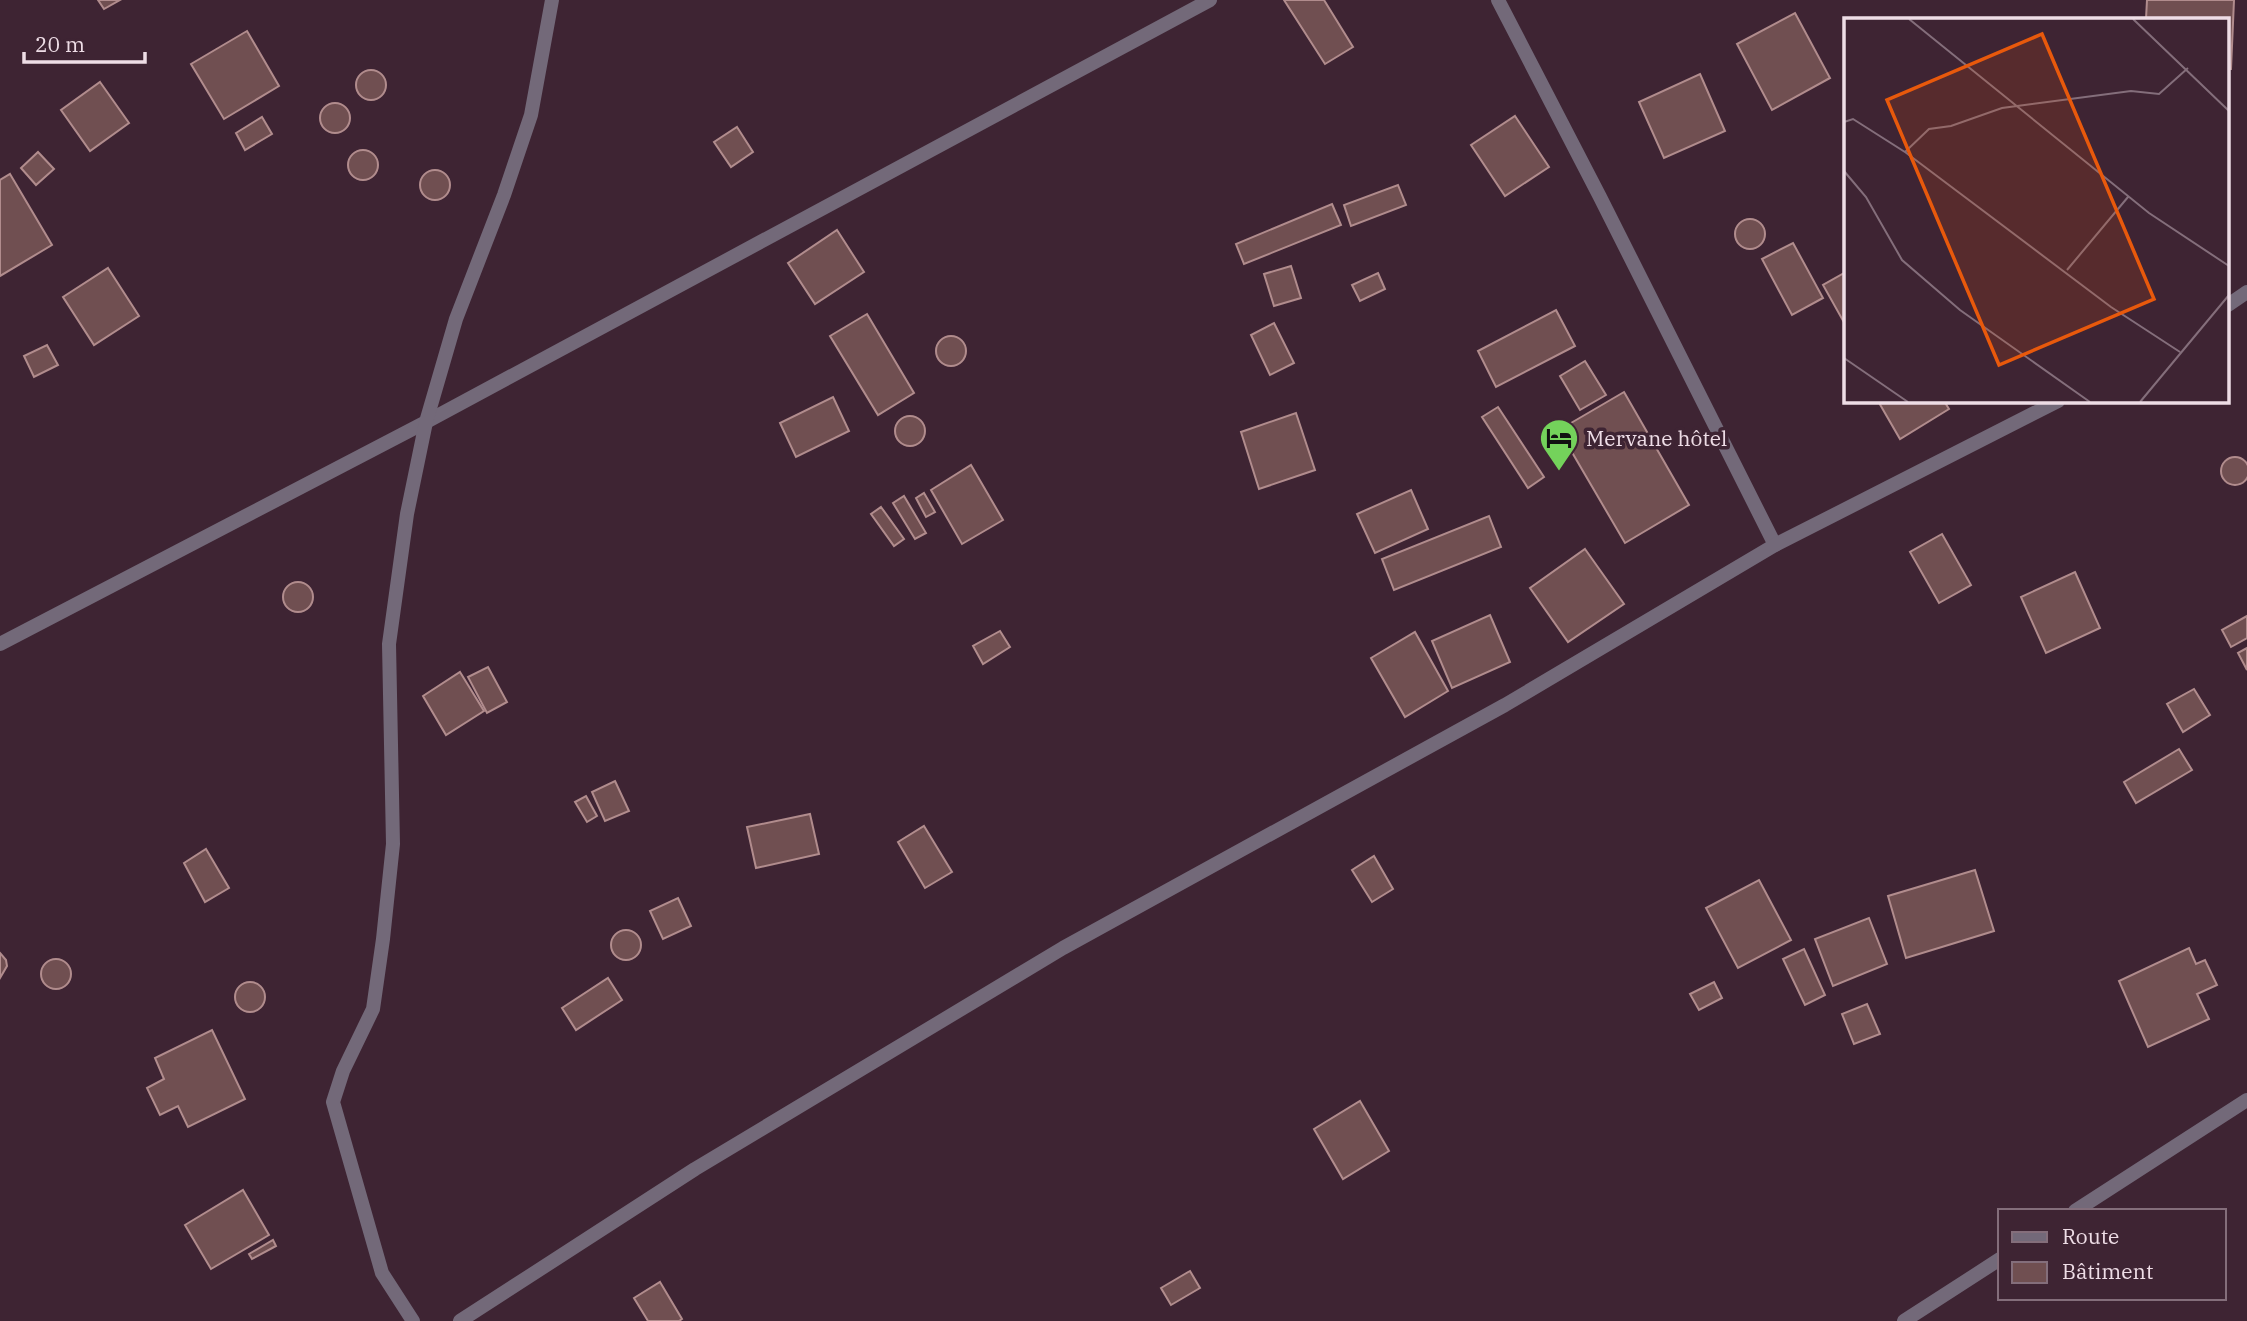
<svg xmlns="http://www.w3.org/2000/svg" width="2247" height="1321" font-family="'IBM Plex Serif',serif">
<rect width="100%" height="100%" fill="#3e2433"/>
<!-- building -->
<g fill="#704f51" stroke="#b18c8d" stroke-width="2">
<path d="M98,0H120L104,9Z"/>
<path d="M1284,0H1324L1353,47L1325,64Z"/>
<path d="M2147,0H2234L2231,69H2228V19H2146Z"/>
<path d="M1795,13L1830,78L1772,110L1737,44Z"/>
<path d="M247,31L279,86L224,119L191,64Z"/>
<circle cx="371" cy="85" r="15"/>
<path d="M1700,74L1725,131L1664,158L1639,102Z"/>
<path d="M100,82L129,123L90,151L61,110Z"/>
<circle cx="335" cy="118" r="15"/>
<path d="M1515,116L1549,167L1505,196L1471,145Z"/>
<path d="M262,117L272,134L245,150L236,133Z"/>
<path d="M737,127L753,152L731,167L714,142Z"/>
<circle cx="363" cy="165" r="15"/>
<path d="M38,152L54,169L36,185L21,168Z"/>
<circle cx="435" cy="185" r="15"/>
<path d="M10,174L52,245L0,276V180Z"/>
<path d="M1398,185L1406,205L1351,226L1344,205Z"/>
<path d="M1332,204L1341,225L1244,264L1236,244Z"/>
<circle cx="1750" cy="234" r="15"/>
<path d="M837,230L864,272L815,304L788,263Z"/>
<path d="M1793,243L1823,298L1792,315L1762,259Z"/>
<path d="M1291,266L1301,298L1274,306L1264,274Z"/>
<path d="M108,268L139,316L94,345L63,297Z"/>
<path d="M1846,272V326L1823,285Z"/>
<path d="M1378,273L1385,289L1360,301L1352,285Z"/>
<path d="M1556,310L1575,346L1496,387L1478,351Z"/>
<path d="M867,314L914,393L878,415L830,336Z"/>
<path d="M1274,323L1294,363L1270,375L1251,335Z"/>
<circle cx="951" cy="351" r="15"/>
<path d="M47,345L58,365L34,377L24,356Z"/>
<path d="M1585,361L1606,395L1580,410L1560,376Z"/>
<path d="M1624,392L1689,505L1625,543L1559,430Z"/>
<path d="M833,397L849,431L796,457L780,423Z"/>
<path d="M1878,401H1944L1949,409L1900,439Z"/>
<path d="M1498,407L1544,477L1528,488L1482,417Z"/>
<path d="M1296,413L1315,470L1259,489L1241,432Z"/>
<circle cx="910" cy="431" r="15"/>
<circle cx="2235" cy="471" r="14"/>
<path d="M971,465L1003,520L962,544L931,490Z"/>
<path d="M1411,490L1428,529L1375,553L1357,514Z"/>
<path d="M924,493L935,512L926,517L916,498Z"/>
<path d="M904,496L926,533L915,539L893,503Z"/>
<path d="M881,507L904,539L894,546L871,514Z"/>
<path d="M1489,516L1501,547L1394,590L1382,559Z"/>
<path d="M1942,534L1971,585L1939,603L1910,552Z"/>
<path d="M1585,549L1624,604L1568,642L1530,588Z"/>
<path d="M2075,572L2100,628L2046,653L2021,597Z"/>
<circle cx="298" cy="597" r="15"/>
<path d="M1490,615L1510,662L1452,688L1432,641Z"/>
<path d="M2247,616V638L2231,647L2222,630Z"/>
<path d="M1000,631L1010,647L983,664L973,646Z"/>
<path d="M1415,632L1448,691L1405,717L1371,658Z"/>
<path d="M2247,648V670L2238,653Z"/>
<path d="M488,667L507,702L487,713L468,677Z"/>
<path d="M460,672L484,711L446,735L423,696Z"/>
<path d="M2194,689L2210,715L2183,732L2167,704Z"/>
<path d="M2179,749L2192,770L2136,803L2124,782Z"/>
<path d="M615,781L629,811L605,821L592,792Z"/>
<path d="M586,796L597,816L587,822L575,802Z"/>
<path d="M810,814L819,854L756,868L747,827Z"/>
<path d="M924,826L952,872L925,888L898,842Z"/>
<path d="M206,849L229,888L205,902L184,863Z"/>
<path d="M1374,856L1393,889L1372,902L1352,870Z"/>
<path d="M1975,870L1994,931L1906,958L1888,896Z"/>
<path d="M1759,880L1791,940L1738,968L1706,908Z"/>
<path d="M678,898L691,926L663,939L650,911Z"/>
<path d="M1869,918L1887,964L1833,986L1815,939Z"/>
<circle cx="626" cy="945" r="15"/>
<path d="M2189,948L2196,964L2205,960L2217,985L2197,994L2209,1019L2148,1047L2119,981Z"/>
<path d="M1804,949L1825,995L1805,1005L1783,959Z"/>
<path d="M0,953L6,960L7,966L0,978Z"/>
<circle cx="56" cy="974" r="15"/>
<path d="M608,978L622,1000L576,1030L562,1008Z"/>
<path d="M1714,982L1722,998L1699,1010L1690,994Z"/>
<circle cx="250" cy="997" r="15"/>
<path d="M1867,1004L1880,1034L1854,1044L1842,1014Z"/>
<path d="M212,1030L245,1099L188,1127L178,1106L160,1115L147,1088L164,1079L155,1058Z"/>
<path d="M1360,1101L1389,1151L1343,1179L1314,1129Z"/>
<path d="M243,1190L269,1235L211,1269L185,1225Z"/>
<path d="M273,1240L276,1246L252,1259L249,1254Z"/>
<path d="M1190,1271L1200,1288L1171,1305L1161,1288Z"/>
<path d="M660,1282L682,1319L679,1321H648L634,1298Z"/>
</g>
<g fill="none" stroke-linecap="round" stroke-linejoin="round">
<!-- minor -->
<g stroke="#736979" stroke-width="14">
<path d="M1498,0L1600,197L1775,545"/>
<path d="M2228,305L2247,292"/>
<path d="M0,644L426,422L1210,0"/>
<path d="M2075,1211L2247,1100"/>
<path d="M413,1321L382,1273L333,1102L343,1071L373,1009L383,939L393,844L389,644L407,514L426,422L456,319L504,195L531,115L552,0"/>
<path d="M460,1321L695,1169L1063,948L1505,705L1775,545L2058,401"/>
<path d="M1904,1321L2000,1259"/>
</g>
</g>
<!-- icons -->
<defs>
<g id="hotel-pin" transform="scale(2.0125)"><path d="M0 17L-7.5 6A9.5 9.5 0 1 1 7.5 6Z" fill="#74d25b" stroke="#3e2433"/><path d="M-6-4.5h1.5V1H6V5H4.5V3h-9V5H-6ZM-4 0a1.8 1.8 0 1 1 3.6 0ZM.5 0V-2.5h3Q6-2.5 6 0Z" fill="#111"/></g>
</defs>
<g fill-rule="evenodd">
<use href="#hotel-pin" x="1559" y="438"/>
</g>
<g text-anchor="middle" dominant-baseline="central" stroke-width="7" stroke-linejoin="round" paint-order="stroke">
<!-- poi labels -->
<g font-size="21" fill="#eedde6" stroke="#3e2433" text-anchor="start">
<text x="1586" y="438">Mervane hôtel</text>
</g>
</g>
<!-- overview -->
<g transform="translate(1844 18)">
<rect width="385" height="385" fill="#3e2433"/>
<path fill="none" stroke="#846e7b" stroke-width="2" d="M65,1L305,195L385,248M289,1L385,93M0,104L9,101L61,134L85,111L107,108L158,90L287,73L315,76L344,50M61,134L267,289L336,334M0,153L22,179L58,242L116,292L246,384M223,252L284,179M0,340L64,384M296,384L385,277"/>
<path fill="#e8590c" fill-opacity="0.15" stroke="#e8590c" stroke-width="3.5" d="M198,16L310,281L155,347L43,82Z"/>
<rect width="385" height="385" fill="none" stroke="#eedde6" stroke-width="3.5"/>
</g>
<!-- legend -->
<rect x="1998" y="1209" width="228" height="91" fill="#3e2433" stroke="#846e7b" stroke-width="2"/>
<rect x="2012" y="1232" width="35" height="10" fill="#736979" stroke="#846e7b" stroke-width="2"/>
<text x="2062" y="1244" font-size="21" fill="#eedde6">Route</text>
<rect x="2012" y="1262" width="35" height="21" fill="#704f51" stroke="#846e7b" stroke-width="2"/>
<text x="2062" y="1279" font-size="21" fill="#eedde6">Bâtiment</text>
<!-- scale -->
<path d="M24 52v10h121v-10" fill="none" stroke="#eedde6" stroke-width="3.5"/>
<text x="35" y="52" font-size="21" fill="#eedde6" stroke="#3e2433" stroke-width="5" paint-order="stroke">20 m</text>
</svg>
